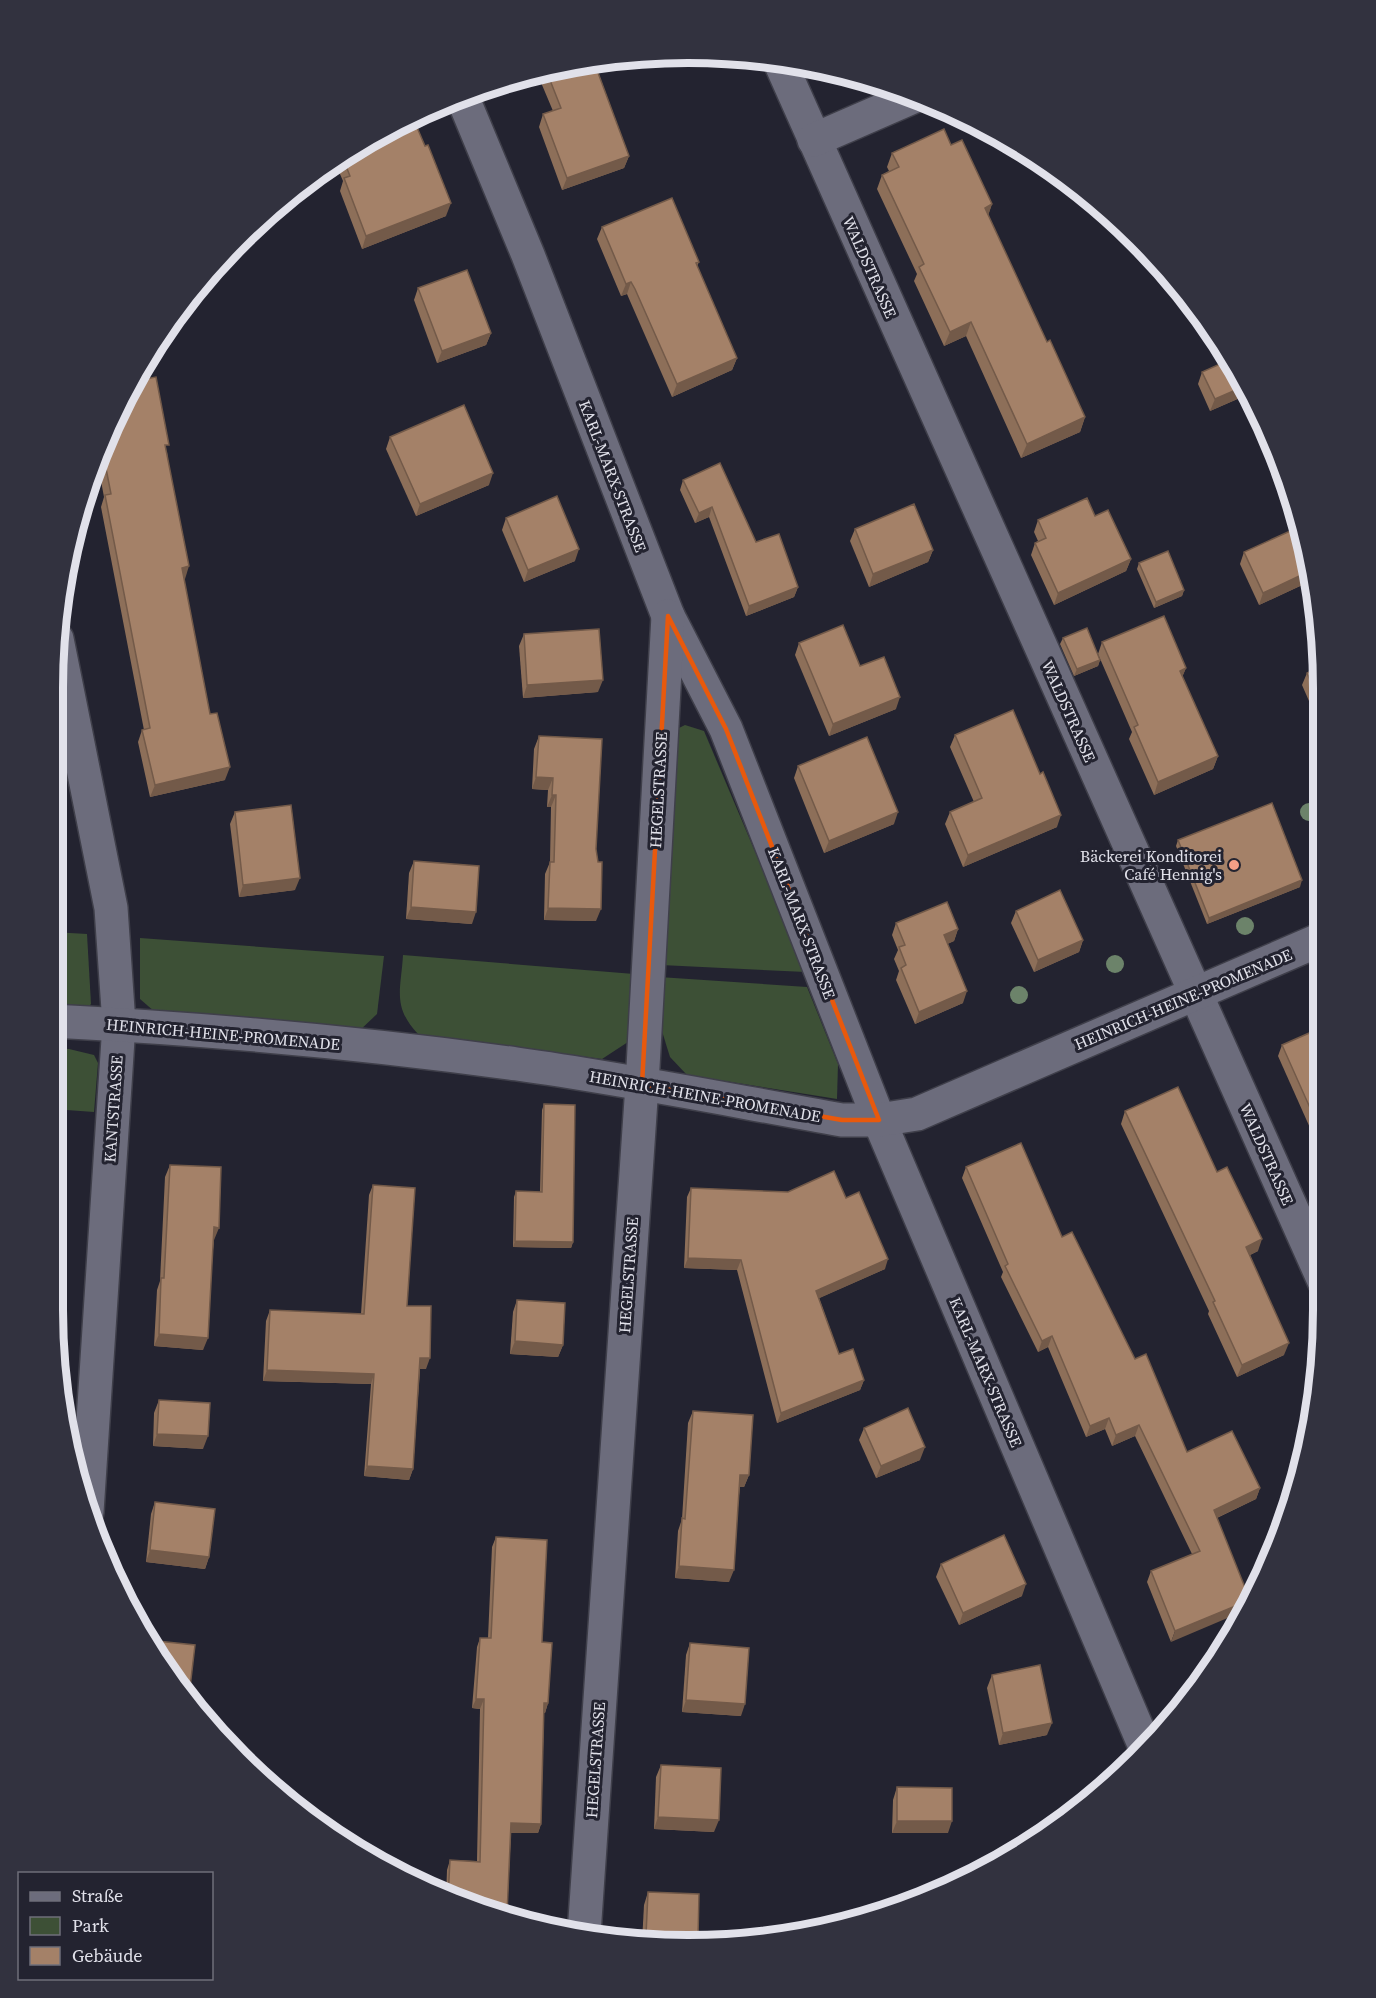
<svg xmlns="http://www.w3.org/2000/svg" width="1376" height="1998" font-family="'Source Serif 4',serif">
<rect width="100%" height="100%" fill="#232330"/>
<!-- green -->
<g fill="#3d5036">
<path d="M685,725L704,731L806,972L661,965L675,730Z"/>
<path d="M52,932L87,934L91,1004L84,1012L53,1010Z"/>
<path d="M140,938L384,956L377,1014L357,1033L155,1012L140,999Z"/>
<path d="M403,955L634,974L628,1042L602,1059L418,1034C392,1006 401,990 403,955Z"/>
<path d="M659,977L807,987L838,1064L837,1099L687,1075L670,1057L661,1028Z"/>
<path d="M53,1048L69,1049L94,1055L98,1063L94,1112L53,1109Z"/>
</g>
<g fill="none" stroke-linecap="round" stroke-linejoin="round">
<!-- minor casing -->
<g stroke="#3f3f4a" stroke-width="36">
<g id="minor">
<path d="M780,62L1324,1281"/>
<path d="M462,96L528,255L668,616L726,729L879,1120L1146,1749"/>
<path d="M814,140L915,96"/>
<path d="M57,639L111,908L119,1024L87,1512"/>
<path d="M52,1021C207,1029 364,1043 517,1064C626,1079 734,1101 842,1120H879L917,1114L1324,938"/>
<path d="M584,1934L642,1085L668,616"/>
</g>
</g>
<!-- minor -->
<use href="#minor" stroke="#6c6c7c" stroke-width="33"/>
</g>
<!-- trees -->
<g fill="#6c836a">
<circle cx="1309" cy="812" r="9"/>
<circle cx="1245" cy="926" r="9"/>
<circle cx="1115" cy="964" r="9"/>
<circle cx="1019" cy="995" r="9"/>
</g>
<!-- wall -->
<g fill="#8d6f59">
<path d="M595,64L629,156L624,168L562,190L539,127L543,114L553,111L537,73L564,65Z"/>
<path d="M413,118L425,146L446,216L362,249L340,191L343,181L334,160Z"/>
<path d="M951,145L992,204L988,215L1047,342L1085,417L1080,432L1021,458L966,336L944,346L914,281L917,274L877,189L882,175L889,171L887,167L892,153Z"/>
<path d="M602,227L699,262L697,266L737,358L732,370L672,397L630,301L627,294L621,296L597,239Z"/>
<path d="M418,288L491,333L486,345L437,363L414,300Z"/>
<path d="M1229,360L1258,407L1286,489L1283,490L1242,397L1210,411L1198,384L1202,372Z"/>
<path d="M118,407L167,452L184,579L210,714L225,780L150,797L138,742L142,730H144L101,507L104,497L98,465Z"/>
<path d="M390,437L489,485L416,516L386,449Z"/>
<path d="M683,480L798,587L794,597L746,616L709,517L695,523L680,490Z"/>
<path d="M1095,516L1131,559L1126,571L1054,605L1031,555L1035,543L1038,541L1034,532L1038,520Z"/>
<path d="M506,518L575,561L524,582L502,530Z"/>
<path d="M855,529L933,550L928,562L869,587L850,541Z"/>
<path d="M1244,552L1311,564L1313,580L1259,605L1240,564Z"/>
<path d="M1139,563L1184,590L1182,596L1154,608L1137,569Z"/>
<path d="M524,634L598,692L523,698L519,646Z"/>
<path d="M1063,638L1100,660L1098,666L1074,676L1060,644Z"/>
<path d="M1102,642L1186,668L1182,677L1218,756L1213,769L1154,795L1129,739L1132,732L1098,654Z"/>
<path d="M799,643L860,666L896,709L829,736L795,655Z"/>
<path d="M1307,673L1323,688V733L1302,685Z"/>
<path d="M955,735L1057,827L963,867L945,824L950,812L974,802L950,747Z"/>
<path d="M539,736L596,849V921L544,920L545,874L550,862L551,807H547L548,790L532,789L534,749Z"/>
<path d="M798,766L894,824L824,853L794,778Z"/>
<path d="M235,812L295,890L239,897L230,824Z"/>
<path d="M1178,840L1300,887L1207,924L1176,846Z"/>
<path d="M414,861L472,924L406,919L409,873Z"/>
<path d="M1016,911L1083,940L1079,952L1034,972L1011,923Z"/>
<path d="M896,923L958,929L954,941L947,944L963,1003L915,1024L896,980L899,971L894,959L898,950L892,935Z"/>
<path d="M1323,1027V1157L1278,1056L1282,1045Z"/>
<path d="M544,1104L573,1242L571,1248L513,1247L514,1197L516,1191L540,1192L542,1110Z"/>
<path d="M1125,1111L1217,1172L1258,1251L1250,1255L1284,1355L1237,1377L1208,1314L1209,1311L1121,1124Z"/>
<path d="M170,1165L214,1240L203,1350L154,1346L157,1290L160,1281L165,1177Z"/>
<path d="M966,1167L1062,1237L1135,1359L1187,1452L1260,1488L1256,1499L1217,1518L1171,1642L1147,1582L1151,1571L1192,1554L1135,1436L1112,1446L1105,1429L1086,1437L1048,1347L1038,1352L1001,1277L1003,1272L962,1178Z"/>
<path d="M373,1185L407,1306L426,1369H420L413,1469L409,1480L364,1476L371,1384L263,1381L266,1321L270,1310L361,1314L369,1195Z"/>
<path d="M691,1188L846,1198L885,1269L819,1298L839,1354L864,1380L860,1390L777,1423L737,1270L684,1268L687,1197Z"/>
<path d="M517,1300L563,1345L558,1357L510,1354L513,1312Z"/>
<path d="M159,1400L203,1449L153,1446L154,1413Z"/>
<path d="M693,1411L749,1475L744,1487H740L729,1582L675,1578L678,1531L682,1519L688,1423Z"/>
<path d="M864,1428L920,1460L876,1478L859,1440Z"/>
<path d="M155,1502L209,1557L205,1569L146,1562L151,1514Z"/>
<path d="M496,1537L542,1642L548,1703L545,1713H544L541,1824L538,1833H511L507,1914L446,1897L447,1870L450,1860L477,1861L480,1709L472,1708L477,1647L480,1638H488L492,1547Z"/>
<path d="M941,1564L1022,1596L959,1625L936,1577Z"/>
<path d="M690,1643L741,1716L682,1712L686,1655Z"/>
<path d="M992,1675L1047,1735L999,1745L987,1688Z"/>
<path d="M661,1765L714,1832L654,1829L656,1777Z"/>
<path d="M897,1787L948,1833H892L893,1800Z"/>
<path d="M648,1892L698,1937L695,1945L688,1946L642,1942L644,1905Z"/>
</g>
<!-- shaded-wall -->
<g fill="#735a49">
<path d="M629,156L624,168L562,190L567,178Z"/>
<path d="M451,203L446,216L362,249L366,236Z"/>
<path d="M992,204L987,219L985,208Z"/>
<path d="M631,282L627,294L621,296L626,284Z"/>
<path d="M971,322L966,336L944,346L950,332Z"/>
<path d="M491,333L486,345L437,363L442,351Z"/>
<path d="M737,358L732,370L672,397L677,384Z"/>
<path d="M1245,386L1246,387L1242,397L1210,411L1215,399Z"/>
<path d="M1085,417L1080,432L1021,458L1027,444Z"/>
<path d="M493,473L489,485L416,516L420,504Z"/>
<path d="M712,507L709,517L695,523L699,513Z"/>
<path d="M579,549L575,561L524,582L528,570Z"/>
<path d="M933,550L928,562L869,587L873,574Z"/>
<path d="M1131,559L1126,571L1054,605L1058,593Z"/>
<path d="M189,566L185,579L177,580L182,568Z"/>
<path d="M1312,570L1313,580L1259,605L1263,593Z"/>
<path d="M798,587L794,597L746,616L749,606Z"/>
<path d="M1184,590L1182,596L1154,608L1156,602Z"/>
<path d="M1100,660L1098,666L1074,676L1077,669Z"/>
<path d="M1186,668L1181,680L1180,671Z"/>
<path d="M603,680L598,692L523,698L527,685Z"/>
<path d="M900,697L896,709L829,736L833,724Z"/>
<path d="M1218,756L1213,769L1154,795L1158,782Z"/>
<path d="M230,767L225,780L150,797L155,785Z"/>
<path d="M536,777L553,778L548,790L532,789Z"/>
<path d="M552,795H556L551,807H547Z"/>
<path d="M898,812L894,824L824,853L829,841Z"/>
<path d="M1061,815L1057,827L963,867L968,855Z"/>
<path d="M300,878L295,890L239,897L243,885Z"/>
<path d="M1302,880L1300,887L1207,924L1209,918Z"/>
<path d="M411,907L476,912L472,924L406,919Z"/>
<path d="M548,908L601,909L596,921L544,920Z"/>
<path d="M958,929L954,941L939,948L944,935Z"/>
<path d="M1083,940L1079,952L1034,972L1038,960Z"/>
<path d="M967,991L963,1003L915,1024L919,1012Z"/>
<path d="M214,1227L219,1228L214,1240L210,1239Z"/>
<path d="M1262,1239L1258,1251L1242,1259L1246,1247Z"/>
<path d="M515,1241L573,1242L571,1248L513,1247Z"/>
<path d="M688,1258L741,1260L737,1270L684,1268Z"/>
<path d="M888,1259L885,1269L813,1301L816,1291Z"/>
<path d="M159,1334L208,1338L203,1350L154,1346Z"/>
<path d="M1052,1336L1048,1347L1038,1352L1042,1341Z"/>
<path d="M515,1341L563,1345L558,1357L510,1354Z"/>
<path d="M1289,1343L1284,1355L1237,1377L1242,1365Z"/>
<path d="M420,1358H430L426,1369H417Z"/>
<path d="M267,1370L374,1374L371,1384L263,1381Z"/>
<path d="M864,1380L860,1390L777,1423L781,1413Z"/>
<path d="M1109,1418L1105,1429L1086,1437L1090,1426Z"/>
<path d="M1139,1425L1135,1436L1112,1446L1116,1435Z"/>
<path d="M157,1434L208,1436L203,1449L153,1446Z"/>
<path d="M925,1447L920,1460L876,1478L881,1466Z"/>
<path d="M367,1466L413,1469L409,1480L364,1476Z"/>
<path d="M740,1475H749L744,1487H736Z"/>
<path d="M1260,1488L1256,1499L1210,1521L1214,1510Z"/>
<path d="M150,1550L209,1557L205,1569L146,1562Z"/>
<path d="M679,1566L734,1570L729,1582L675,1578Z"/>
<path d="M1026,1584L1022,1596L959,1625L963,1613Z"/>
<path d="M1250,1600L1244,1611L1171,1642L1175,1631Z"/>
<path d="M476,1699H484L480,1709L472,1708Z"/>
<path d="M686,1700L745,1704L741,1716L682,1712Z"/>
<path d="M544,1703H548L545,1713L540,1712Z"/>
<path d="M1052,1723L1047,1735L999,1745L1003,1733Z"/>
<path d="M658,1817L719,1820L714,1832L654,1829Z"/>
<path d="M897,1821H952L948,1833H892Z"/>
<path d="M511,1823L541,1824L538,1833H508Z"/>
<path d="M646,1935L698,1937L695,1945L688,1946L644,1943Z"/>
</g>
<!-- building -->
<g fill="#a48168" stroke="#735a49" stroke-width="1.5">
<path d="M594,62L629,156L567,178L543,114L561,108L546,70L564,65Z"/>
<path d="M413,118L425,146L428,145L451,203L366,236L344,178L350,176L342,156Z"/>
<path d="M944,129L951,145L962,140L992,204L985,208L1047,342L1050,340L1085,417L1027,444L971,322L950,332L919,267L924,264L882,175L899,167L892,153Z"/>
<path d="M672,198L699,262L696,263L737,358L677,384L635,289L631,282L626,284L602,227Z"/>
<path d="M467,270L491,333L442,351L418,288Z"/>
<path d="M1229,360L1245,386L1215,399L1202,372Z"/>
<path d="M156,377L169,445H165L189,566L182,568L210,714L217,713L230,767L155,785L142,730L150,728L105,495L111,494L103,453L118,407L134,381Z"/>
<path d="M1252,398L1258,407L1263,422Z"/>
<path d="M464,405L493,473L420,504L390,437Z"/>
<path d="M720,463L756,542L779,534L798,587L749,606L712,507L699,513L683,480Z"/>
<path d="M557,496L579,549L528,570L506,518Z"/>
<path d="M1087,498L1095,516L1108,510L1131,559L1058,593L1035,543L1046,538L1038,520Z"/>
<path d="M914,504L933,550L873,574L855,529Z"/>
<path d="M1299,527L1311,564L1312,570L1263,593L1244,552Z"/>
<path d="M1168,551L1184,590L1156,602L1139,563Z"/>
<path d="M1164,616L1186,668L1180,671L1218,756L1158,782L1134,727L1138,725L1102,642Z"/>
<path d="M843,625L860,666L884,657L900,697L833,724L799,643Z"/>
<path d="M1087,628L1100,660L1077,669L1063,638Z"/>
<path d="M599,629L603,680L527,685L524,634Z"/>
<path d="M1321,666L1323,688V711L1307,673Z"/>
<path d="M1013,710L1040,774L1043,772L1061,815L968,855L950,812L982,798L955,735Z"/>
<path d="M539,736L602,739L596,849L598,862H602L601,909L548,908L550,862H554L556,795H552L553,778L536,777Z"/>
<path d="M867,737L898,812L829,841L798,766Z"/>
<path d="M1272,803L1302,880L1209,918L1178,840Z"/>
<path d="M291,805L300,878L243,885L235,812Z"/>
<path d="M414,861L479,866L476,912L411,907Z"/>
<path d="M1060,890L1083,940L1038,960L1016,911Z"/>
<path d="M947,902L958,929L944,935L967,991L919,1012L901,968L906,965L899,947L905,945L896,923Z"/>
<path d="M1323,1027V1137L1282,1045Z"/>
<path d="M1178,1087L1217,1172L1227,1167L1262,1239L1246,1247L1289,1343L1242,1365L1213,1302L1215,1301L1125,1111Z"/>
<path d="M544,1104L575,1105L573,1242L515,1241L516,1191L542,1192Z"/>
<path d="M1021,1143L1062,1237L1072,1232L1135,1359L1146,1354L1187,1452L1232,1431L1260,1488L1214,1510L1250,1600L1175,1631L1151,1571L1200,1551L1139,1425L1116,1435L1109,1418L1090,1426L1052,1336L1042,1341L1005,1266L1008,1264L966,1167Z"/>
<path d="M170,1165L221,1167L219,1228L214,1227L208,1338L159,1334L161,1278H164Z"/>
<path d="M834,1171L846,1198L859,1192L888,1259L816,1291L839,1354L853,1349L864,1380L781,1413L741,1260L688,1258L691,1188L788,1192Z"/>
<path d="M373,1185L415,1188L407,1306H431L430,1358H420L413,1469L367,1466L374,1374L267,1370L270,1310L364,1314Z"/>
<path d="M517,1300L565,1303L563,1345L515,1341Z"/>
<path d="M159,1400L210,1403L208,1436L157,1434Z"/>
<path d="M908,1408L925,1447L881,1466L864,1428Z"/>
<path d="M693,1411L753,1415L749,1475H740L734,1570L679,1566L682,1518L685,1519Z"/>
<path d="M155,1502L215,1509L209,1557L150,1550Z"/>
<path d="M1004,1535L1026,1584L963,1613L941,1564Z"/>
<path d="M496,1537L547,1540L542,1642L552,1643L548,1703H544L541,1824L511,1823L507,1914L448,1898L450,1860L480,1862L484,1699H476L480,1638H491Z"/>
<path d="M147,1640L195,1645L189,1696L159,1663Z"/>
<path d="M690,1643L749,1648L745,1704L686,1700Z"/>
<path d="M1040,1665L1052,1723L1003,1733L992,1675Z"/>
<path d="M661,1765L721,1768L719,1820L658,1817Z"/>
<path d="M897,1787L952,1788V1821H897Z"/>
<path d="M648,1892L699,1894L698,1937L646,1935Z"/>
</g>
<!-- marked area -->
<path fill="none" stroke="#e8590c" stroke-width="4.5" stroke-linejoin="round" d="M668,616L726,729L879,1120H842L642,1085Z"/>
<!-- markers -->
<circle fill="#f49e87" stroke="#232330" stroke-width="2" cx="1234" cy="865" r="6"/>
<g text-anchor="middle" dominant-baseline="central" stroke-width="6" stroke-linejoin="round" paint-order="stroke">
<!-- street labels -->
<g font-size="16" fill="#e1e1ea" stroke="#232330">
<text transform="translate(870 267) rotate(66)">WALDSTRASSE</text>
<text transform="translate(613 476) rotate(69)">KARL-MARX-STRASSE</text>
<text transform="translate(1069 711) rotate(66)">WALDSTRASSE</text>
<text transform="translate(658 790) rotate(-87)">HEGELSTRASSE</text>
<text transform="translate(802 923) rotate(69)">KARL-MARX-STRASSE</text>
<text transform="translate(1183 999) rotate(-23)">HEINRICH-HEINE-PROMENADE</text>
<text transform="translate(223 1034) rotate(5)">HEINRICH-HEINE-PROMENADE</text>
<text transform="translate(705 1096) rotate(10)">HEINRICH-HEINE-PROMENADE</text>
<text transform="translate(113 1109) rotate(-86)">KANTSTRASSE</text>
<text transform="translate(1267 1154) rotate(66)">WALDSTRASSE</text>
<text transform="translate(628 1275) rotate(-86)">HEGELSTRASSE</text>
<text transform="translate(986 1372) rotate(67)">KARL-MARX-STRASSE</text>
<text transform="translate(595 1760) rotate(-86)">HEGELSTRASSE</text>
</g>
<!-- poi labels -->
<g font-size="16" fill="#e1e1ea" stroke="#232330" text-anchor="end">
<text x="1222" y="856">Bäckerei Konditorei<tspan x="1222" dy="18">Café Hennig's</tspan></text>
</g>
</g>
<!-- crop -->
<path d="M0 0H1376V1998H0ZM688 63H688A625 625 0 0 1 1313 688V1310A625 625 0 0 1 688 1935H688A625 625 0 0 1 63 1310V688A625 625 0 0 1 688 63Z" fill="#32323f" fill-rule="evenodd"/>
<path fill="none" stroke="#e1e1ea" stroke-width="8" d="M688 63H688A625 625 0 0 1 1313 688V1310A625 625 0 0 1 688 1935H688A625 625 0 0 1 63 1310V688A625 625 0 0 1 688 63Z"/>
<!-- legend -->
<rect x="18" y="1872" width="195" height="108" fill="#232330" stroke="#6f6f7a" stroke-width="1.5"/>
<rect x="30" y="1892" width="30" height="9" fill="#6c6c7c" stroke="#6f6f7a" stroke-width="1.5"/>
<text x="72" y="1902" font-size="18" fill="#e1e1ea">Straße</text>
<rect x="30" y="1917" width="30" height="18" fill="#3d5036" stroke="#6f6f7a" stroke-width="1.5"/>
<text x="72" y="1932" font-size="18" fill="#e1e1ea">Park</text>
<rect x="30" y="1947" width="30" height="18" fill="#a48168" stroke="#6f6f7a" stroke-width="1.5"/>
<text x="72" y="1962" font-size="18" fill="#e1e1ea">Gebäude</text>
</svg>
